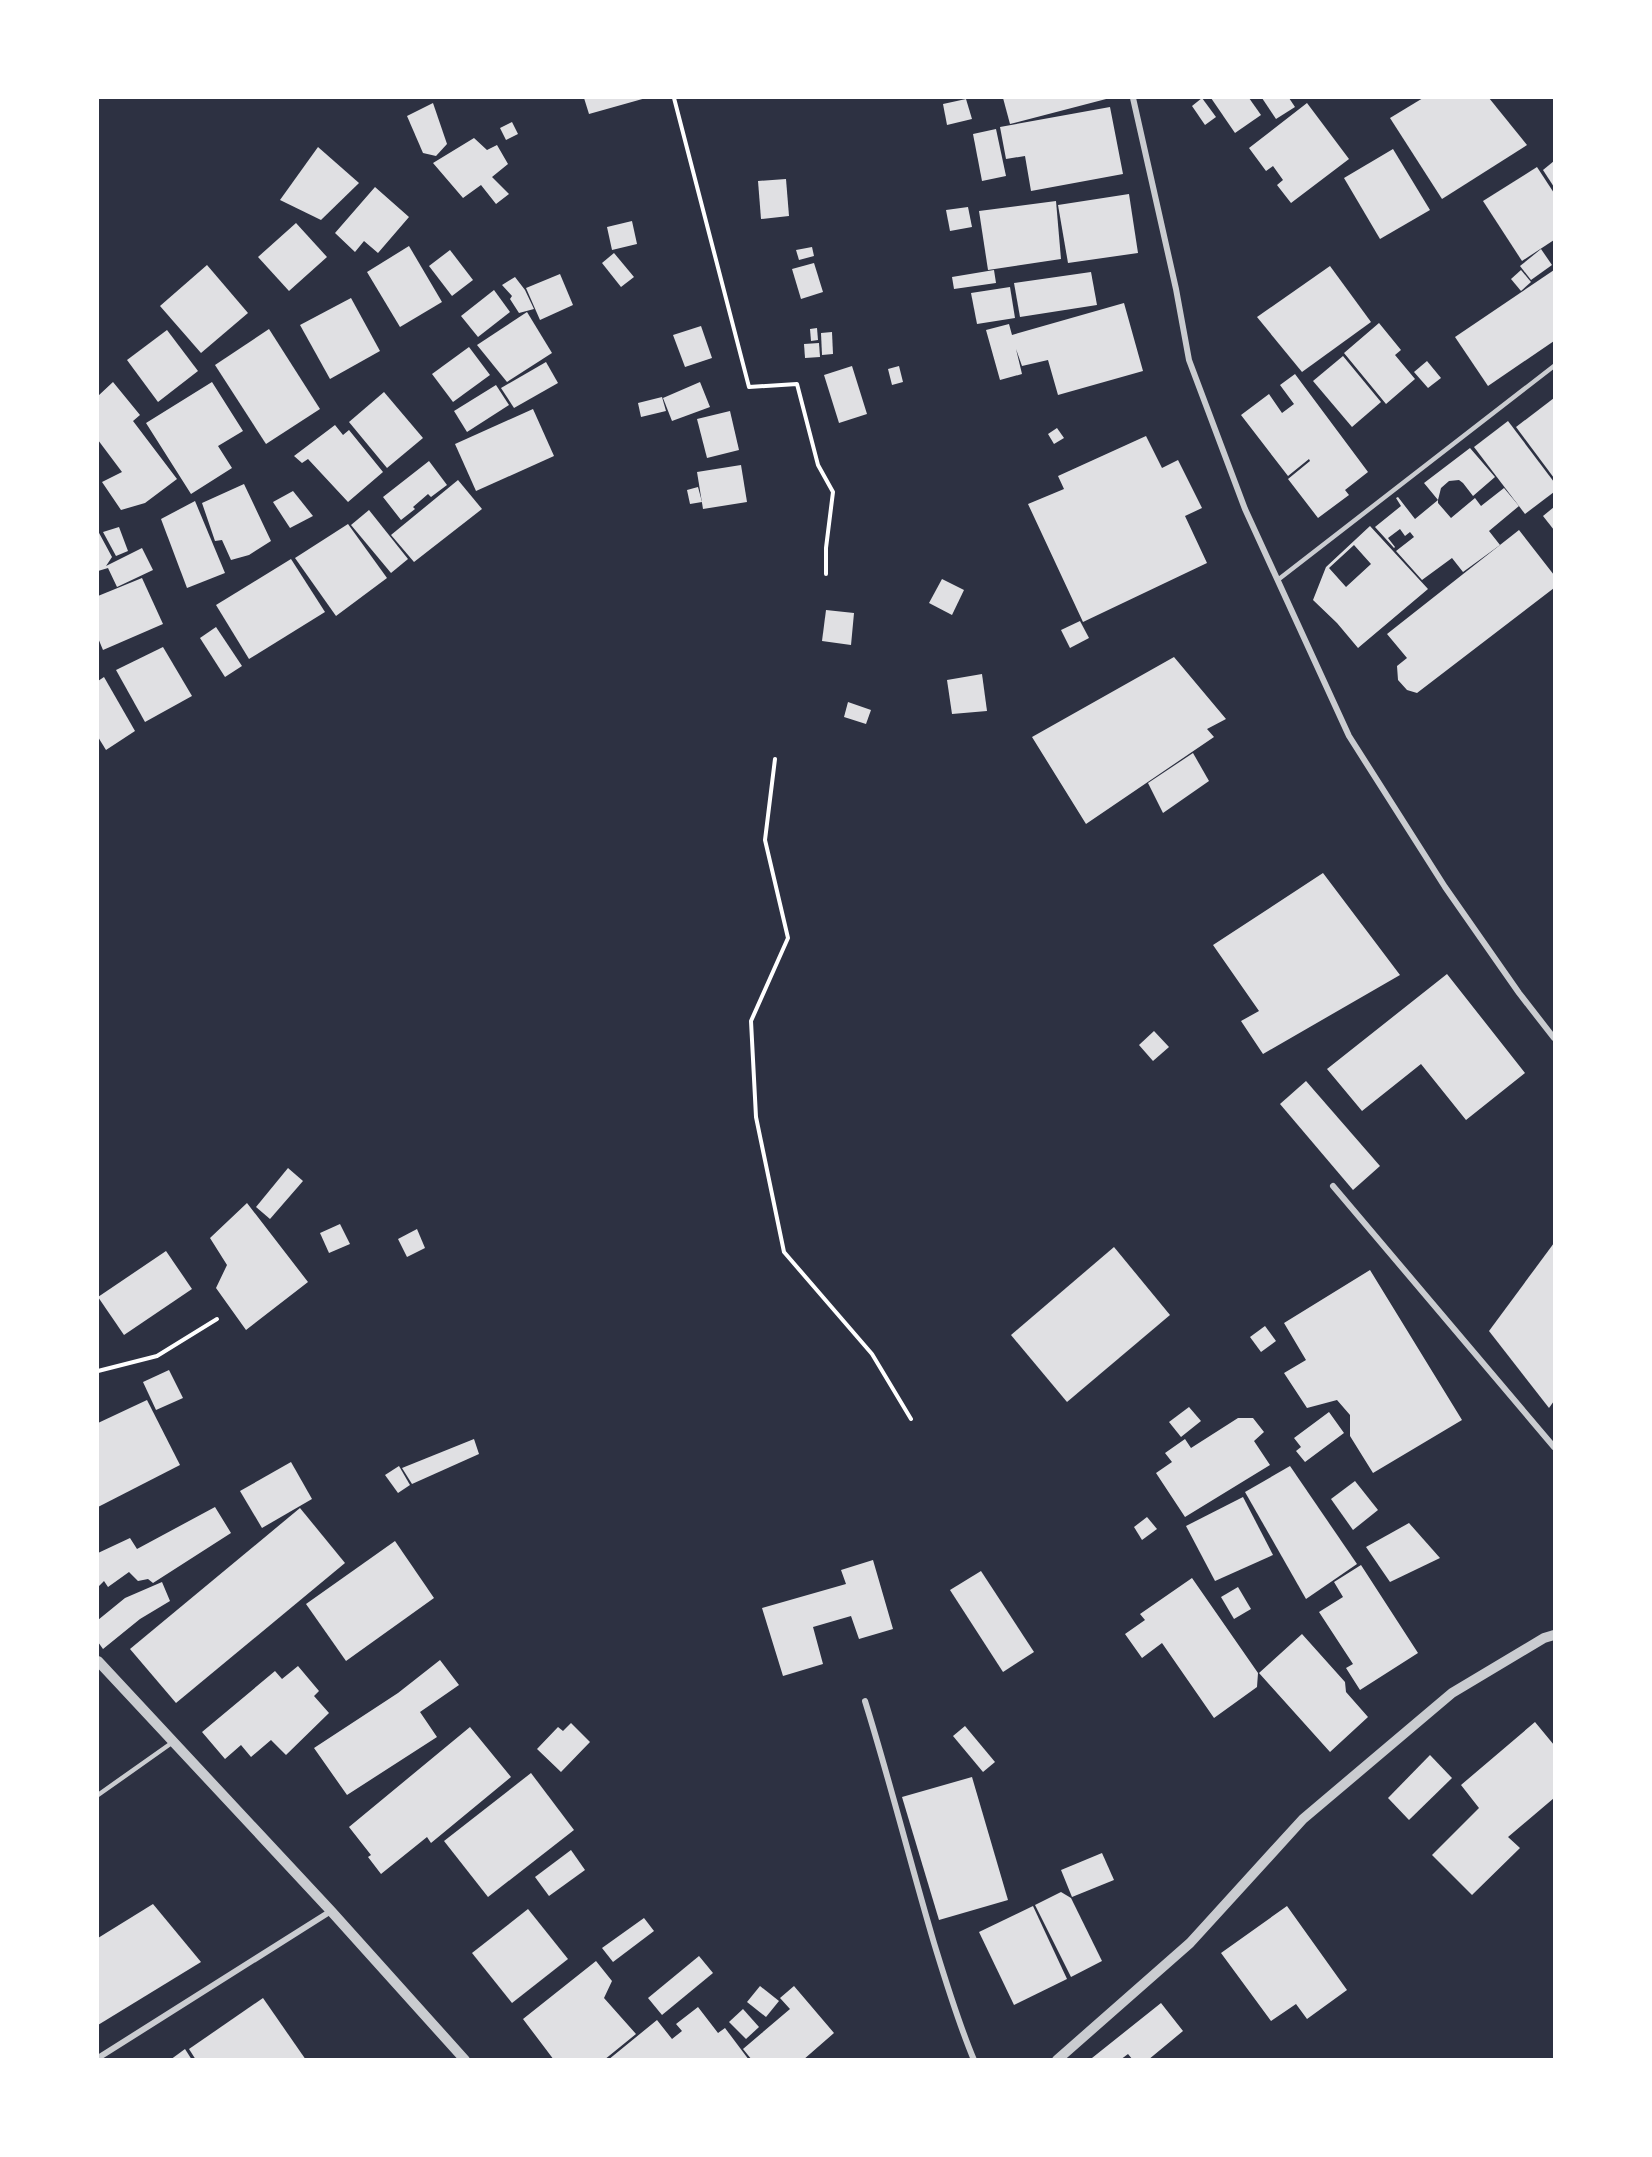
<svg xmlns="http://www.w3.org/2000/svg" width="1652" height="2157" font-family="Quicksand,sans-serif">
<rect width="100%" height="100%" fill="#2d3142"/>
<!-- building -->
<g fill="#e0e0e3" fill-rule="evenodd">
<path d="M584,98H646L589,114Z"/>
<path d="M1003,98H1110L1010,124Z"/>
<path d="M1202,98L1216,117L1205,125L1192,106Z"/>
<path d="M1211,98H1249L1261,115L1235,133Z"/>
<path d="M1262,98H1289L1295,107L1276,119Z"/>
<path d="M1423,98H1489L1527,145L1442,199L1390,118Z"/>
<path d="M966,99L972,119L947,125L943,104Z"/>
<path d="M433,103L447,144L436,156L423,153L407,116Z"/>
<path d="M1307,103L1349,159L1291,203L1277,185L1283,180L1273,166L1266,171L1249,148Z"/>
<path d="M1110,107L1123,174L1031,191L1025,156L1006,159L1000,127Z"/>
<path d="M512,122L518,134L506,140L500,128Z"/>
<path d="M996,129L1006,176L982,181L973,134Z"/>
<path d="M474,138L487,150L497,145L508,164L492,177L509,194L496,204L481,185L463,198L433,163Z"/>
<path d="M318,147L359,183L321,220L280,200Z"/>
<path d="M1393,149L1430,210L1380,239L1344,178Z"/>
<path d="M1554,161V187L1543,170Z"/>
<path d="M1537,167L1554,193V240L1522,261L1483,201Z"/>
<path d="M786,179L789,216L761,219L758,181Z"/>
<path d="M375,187L409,217L378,253L364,241L355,252L335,233Z"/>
<path d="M1129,194L1138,253L1068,263L1058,205Z"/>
<path d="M1056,201L1061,259L988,270L979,211Z"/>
<path d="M968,207L972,227L950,231L946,210Z"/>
<path d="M632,221L637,244L612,250L607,227Z"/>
<path d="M296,223L327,257L289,291L258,257Z"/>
<path d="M409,246L442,302L400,327L367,272Z"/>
<path d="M812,247L814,256L799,260L796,250Z"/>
<path d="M1541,249L1552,265L1531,280L1520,266Z"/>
<path d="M450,250L473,280L452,296L429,266Z"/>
<path d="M614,253L634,277L621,287L602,263Z"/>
<path d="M814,263L823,292L801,299L792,269Z"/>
<path d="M207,265L248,313L201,353L160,306Z"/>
<path d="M1330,266L1371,322L1302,372L1257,317Z"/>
<path d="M994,270L996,283L954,289L952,277Z"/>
<path d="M1521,270L1531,282L1521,291L1511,279Z"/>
<path d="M1554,270V341L1488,386L1455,337Z"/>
<path d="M1091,272L1097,305L1020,317L1014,283Z"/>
<path d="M560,274L573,305L540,320L526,288Z"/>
<path d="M515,277L525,290L534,309L519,313L510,299L512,296L502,285Z"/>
<path d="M1010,287L1015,318L977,324L971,293Z"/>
<path d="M494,290L510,312L478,337L461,316Z"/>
<path d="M351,298L380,351L330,379L300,325Z"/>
<path d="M1124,303L1143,371L1058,395L1048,360L1022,366L1016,349L1022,374L1000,380L986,330L1009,324L1012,335Z"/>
<path d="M527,312L552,353L507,382L477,345Z"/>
<path d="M1379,323L1401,350L1395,355L1415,379L1386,404L1344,353Z"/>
<path d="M701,326L712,358L685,367L673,335Z"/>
<path d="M817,328L818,340L811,341L810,329Z"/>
<path d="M269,329L320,409L266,444L215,365Z"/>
<path d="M167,330L198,371L158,402L127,360Z"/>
<path d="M832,332L833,354L822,355L821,333Z"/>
<path d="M819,343L820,357L805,358L804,344Z"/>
<path d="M469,347L490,375L453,402L432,374Z"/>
<path d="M1343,356L1381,402L1352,427L1313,381Z"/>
<path d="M1427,361L1441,378L1428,388L1414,372Z"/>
<path d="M546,362L558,383L514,408L501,388Z"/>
<path d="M852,366L867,414L839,423L824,375Z"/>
<path d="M899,366L903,382L892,385L888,369Z"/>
<path d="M1295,374L1368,472L1345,490L1349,495L1318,518L1288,479L1310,461L1309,459L1288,476L1241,415L1269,394L1282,413L1294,404L1280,385Z"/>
<path d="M113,382L140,415L133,421L177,479L145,503L121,510L102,482L122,472L98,440V396Z"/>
<path d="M212,382L243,431L218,446L232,468L191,494L146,423Z"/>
<path d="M700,382L710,407L672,421L663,398Z"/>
<path d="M496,385L509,405L467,432L454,411Z"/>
<path d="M384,392L423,438L387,468L349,422Z"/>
<path d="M662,397L666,411L641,417L638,403Z"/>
<path d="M1554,398V478L1516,427Z"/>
<path d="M533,409L554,456L476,491L455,444Z"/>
<path d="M730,411L739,450L707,458L697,419Z"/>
<path d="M1508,421L1554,482V492L1525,514L1474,447Z"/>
<path d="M335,425L343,435L349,430L383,472L348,502L308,459L302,463L294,456Z"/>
<path d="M1057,428L1064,438L1054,444L1048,434Z"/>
<path d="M1146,436L1162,468L1178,460L1202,508L1185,516L1207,563L1083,622L1028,504L1064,489L1058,476Z"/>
<path d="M1470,448L1495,477L1473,496L1463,483L1459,480L1449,481L1441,488L1438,500L1424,483Z"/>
<path d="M429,461L447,485L431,497L428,494L413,507L415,509L401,520L383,497Z"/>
<path d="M741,465L747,502L703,509L697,472Z"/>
<path d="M458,480L482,509L414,562L391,535Z"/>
<path d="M244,484L271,541L249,555L231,560L222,540L215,541L202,503Z"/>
<path d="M698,487L702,502L690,504L687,490Z"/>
<path d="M1504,488L1519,506L1489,531L1500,545L1463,572L1452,558L1422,580L1396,551L1414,537L1410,532L1405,536L1400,529L1388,538L1395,547L1394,548L1375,527L1401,506L1396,498L1398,497L1415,519L1438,500V503L1451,518L1475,498L1481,506Z"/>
<path d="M293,491L313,516L290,528L273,502Z"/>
<path d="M195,501L225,573L187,588L161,519Z"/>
<path d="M1554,507V530L1543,516Z"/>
<path d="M369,510L408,559L391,573L351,525Z"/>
<path d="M348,524L387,578L336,616L295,558Z"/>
<path d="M1370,526L1428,589L1358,648L1337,623L1313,600L1326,567ZM1354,545L1371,564L1346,587L1329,568Z"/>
<path d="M119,527L128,551L116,556L103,532Z"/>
<path d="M1519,530L1554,575V588L1417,693L1407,690L1398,680L1397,666L1407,658L1387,634Z"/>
<path d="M98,531L112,557L106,566L142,548L153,570L117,587L108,568L98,571Z"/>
<path d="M291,559L325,612L249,659L216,605Z"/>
<path d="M142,578L163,624L103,650L98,638V596Z"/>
<path d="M942,579L964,590L952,615L929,603Z"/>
<path d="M826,610L854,613L851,645L822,641Z"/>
<path d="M1080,621L1089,638L1070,648L1061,630Z"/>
<path d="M216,627L242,666L225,677L200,638Z"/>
<path d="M163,647L192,696L145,722L116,670Z"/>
<path d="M1174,657L1226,719L1207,729L1214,737L1086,824L1032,737Z"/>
<path d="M982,674L987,711L952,714L947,680Z"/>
<path d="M104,677L135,731L106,750L98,737V681Z"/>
<path d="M848,702L871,710L866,724L844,717Z"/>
<path d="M1193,753L1209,781L1163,813L1148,783Z"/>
<path d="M1323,873L1400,975L1263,1054L1241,1021L1259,1011L1213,945Z"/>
<path d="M1447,974L1525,1073L1466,1120L1421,1064L1362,1111L1327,1069Z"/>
<path d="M1154,1031L1169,1047L1153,1061L1139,1045Z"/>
<path d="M1306,1081L1380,1166L1353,1190L1280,1104Z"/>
<path d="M288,1168L303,1181L270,1219L256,1207Z"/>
<path d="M247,1203L308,1282L246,1330L216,1288L227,1265L210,1238Z"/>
<path d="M340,1224L350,1244L329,1253L320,1233Z"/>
<path d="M417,1229L425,1248L407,1257L398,1239Z"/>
<path d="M1554,1243V1401L1549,1408L1489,1331Z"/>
<path d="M1114,1247L1170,1315L1067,1402L1011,1335Z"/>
<path d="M166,1251L192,1289L124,1335L98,1297Z"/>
<path d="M1370,1270L1462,1420L1373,1473L1350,1436V1415L1337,1400L1307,1408L1284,1373L1306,1360L1284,1323Z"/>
<path d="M1265,1326L1276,1341L1261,1352L1250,1337Z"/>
<path d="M169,1370L183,1398L156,1410L143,1382Z"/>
<path d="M147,1400L180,1465L98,1507V1423Z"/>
<path d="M1189,1407L1201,1421L1181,1437L1169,1422Z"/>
<path d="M1329,1412L1344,1433L1305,1462L1296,1451L1301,1447L1294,1438Z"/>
<path d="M1238,1418H1253L1264,1432L1254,1441L1270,1465L1185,1517L1156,1473L1172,1462L1165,1453L1185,1439L1191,1448Z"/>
<path d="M474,1439L479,1454L412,1484L402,1468Z"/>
<path d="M291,1462L312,1499L262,1528L240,1491Z"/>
<path d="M399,1466L410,1485L398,1493L385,1475Z"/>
<path d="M1290,1466L1357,1564L1306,1599L1245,1492Z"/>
<path d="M1355,1481L1378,1510L1353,1530L1331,1499Z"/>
<path d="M1243,1497L1273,1555L1215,1581L1186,1526Z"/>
<path d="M215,1507L231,1533L153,1583L148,1579L138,1581L129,1572L108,1587L104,1581L98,1587V1553L130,1538L137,1549Z"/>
<path d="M300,1508L345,1563L176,1703L130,1649Z"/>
<path d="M1147,1517L1157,1529L1142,1540L1134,1527Z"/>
<path d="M1409,1523L1440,1558L1390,1582L1366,1547Z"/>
<path d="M395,1541L434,1598L346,1661L306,1604Z"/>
<path d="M873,1560L893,1629L859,1639L851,1616L813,1627L823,1664L783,1676L762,1608L846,1584L841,1570Z"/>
<path d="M1361,1565L1418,1653L1360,1690L1346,1668L1353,1664L1319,1612L1343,1597L1334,1582Z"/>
<path d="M981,1571L1034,1652L1003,1672L950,1590Z"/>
<path d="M1192,1578L1258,1673L1257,1687L1214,1718L1162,1643L1142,1658L1125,1634L1145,1620L1140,1614Z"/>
<path d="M162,1582L170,1601L140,1619L103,1649L98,1642V1620L125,1598Z"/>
<path d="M1238,1587L1251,1609L1234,1619L1221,1597Z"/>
<path d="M1302,1634L1345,1682L1346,1692L1368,1717L1330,1752L1259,1673Z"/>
<path d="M440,1660L459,1685L420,1712L437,1737L347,1795L314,1748L398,1693Z"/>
<path d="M298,1666L319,1691L314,1696L329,1713L286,1755L271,1740L251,1757L241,1745L225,1759L202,1732L275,1671L282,1679Z"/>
<path d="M1535,1722L1554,1745V1798L1508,1837L1520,1848L1472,1895L1432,1855L1479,1808L1461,1785Z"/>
<path d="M571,1723L590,1742L561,1772L537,1749L558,1727L563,1731Z"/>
<path d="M965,1726L995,1762L983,1772L953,1736Z"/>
<path d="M470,1727L511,1777L431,1843L427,1837L381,1874L368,1857L371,1855L349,1827Z"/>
<path d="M1430,1755L1452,1778L1409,1820L1388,1798Z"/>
<path d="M531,1773L574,1830L488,1897L444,1841Z"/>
<path d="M972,1777L1008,1900L939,1920L902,1797Z"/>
<path d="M571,1850L585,1870L549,1896L535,1877Z"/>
<path d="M1102,1853L1114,1880L1072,1897L1061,1870Z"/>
<path d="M1061,1892L1071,1898L1102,1961L1071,1977L1035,1905Z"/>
<path d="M153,1904L201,1962L98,2025V1938Z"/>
<path d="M1033,1906L1067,1979L1014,2005L979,1932Z"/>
<path d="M1287,1906L1347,1990L1307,2019L1296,2004L1271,2021L1221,1953Z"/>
<path d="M528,1909L568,1959L512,2003L472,1953Z"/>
<path d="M644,1918L654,1931L613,1962L602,1948Z"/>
<path d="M699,1956L713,1973L662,2015L648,1998Z"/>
<path d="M596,1961L612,1981L604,1998L636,2034L604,2060H554L523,2019Z"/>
<path d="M760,1986L779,2001L766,2017L747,2002Z"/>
<path d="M794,1986L834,2033L803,2060H752L743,2049L790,2009L780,1998Z"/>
<path d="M263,1998L306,2060H196L189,2049Z"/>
<path d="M1161,2003L1183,2031L1148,2060H1133L1128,2054L1120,2060H1093L1092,2058Z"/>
<path d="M698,2007L718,2033L725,2028L749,2060H608L657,2020L672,2039L682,2031L676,2024Z"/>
<path d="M743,2009L759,2027L746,2039L729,2022Z"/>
<path d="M185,2049L192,2060H170Z"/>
</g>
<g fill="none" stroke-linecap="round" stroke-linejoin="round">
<!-- path -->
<g stroke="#fff" stroke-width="4">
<path d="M674,98L749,387L797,384L818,465L833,492L826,548V574"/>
<path d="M775,759L765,840L788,938L751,1021L756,1117L784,1252L872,1354L911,1419"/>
<path d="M98,1371L157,1356L217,1319"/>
</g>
<!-- service -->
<g stroke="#caccd0" stroke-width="4.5">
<path d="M1279,579L1554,366"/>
<path d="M98,1795L173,1742"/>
</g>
<!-- minor -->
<g stroke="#caccd0" stroke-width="6">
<path d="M1133,98L1176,289L1189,360L1245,509L1349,736L1445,887L1519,993L1554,1038"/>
<path d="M1333,1186L1554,1447"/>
<path d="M865,1701C890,1781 910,1862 934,1943C946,1982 958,2022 974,2060"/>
<path d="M98,2058L331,1911"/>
</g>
<!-- tertiary -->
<g stroke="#caccd0" stroke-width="10">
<path d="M98,1661L331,1911L465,2060"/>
<path d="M1057,2060L1190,1943L1303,1819L1452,1693L1544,1638L1554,1635"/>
</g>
</g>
<!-- border -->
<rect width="1652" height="2157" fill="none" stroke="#ffffff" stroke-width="198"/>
</svg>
